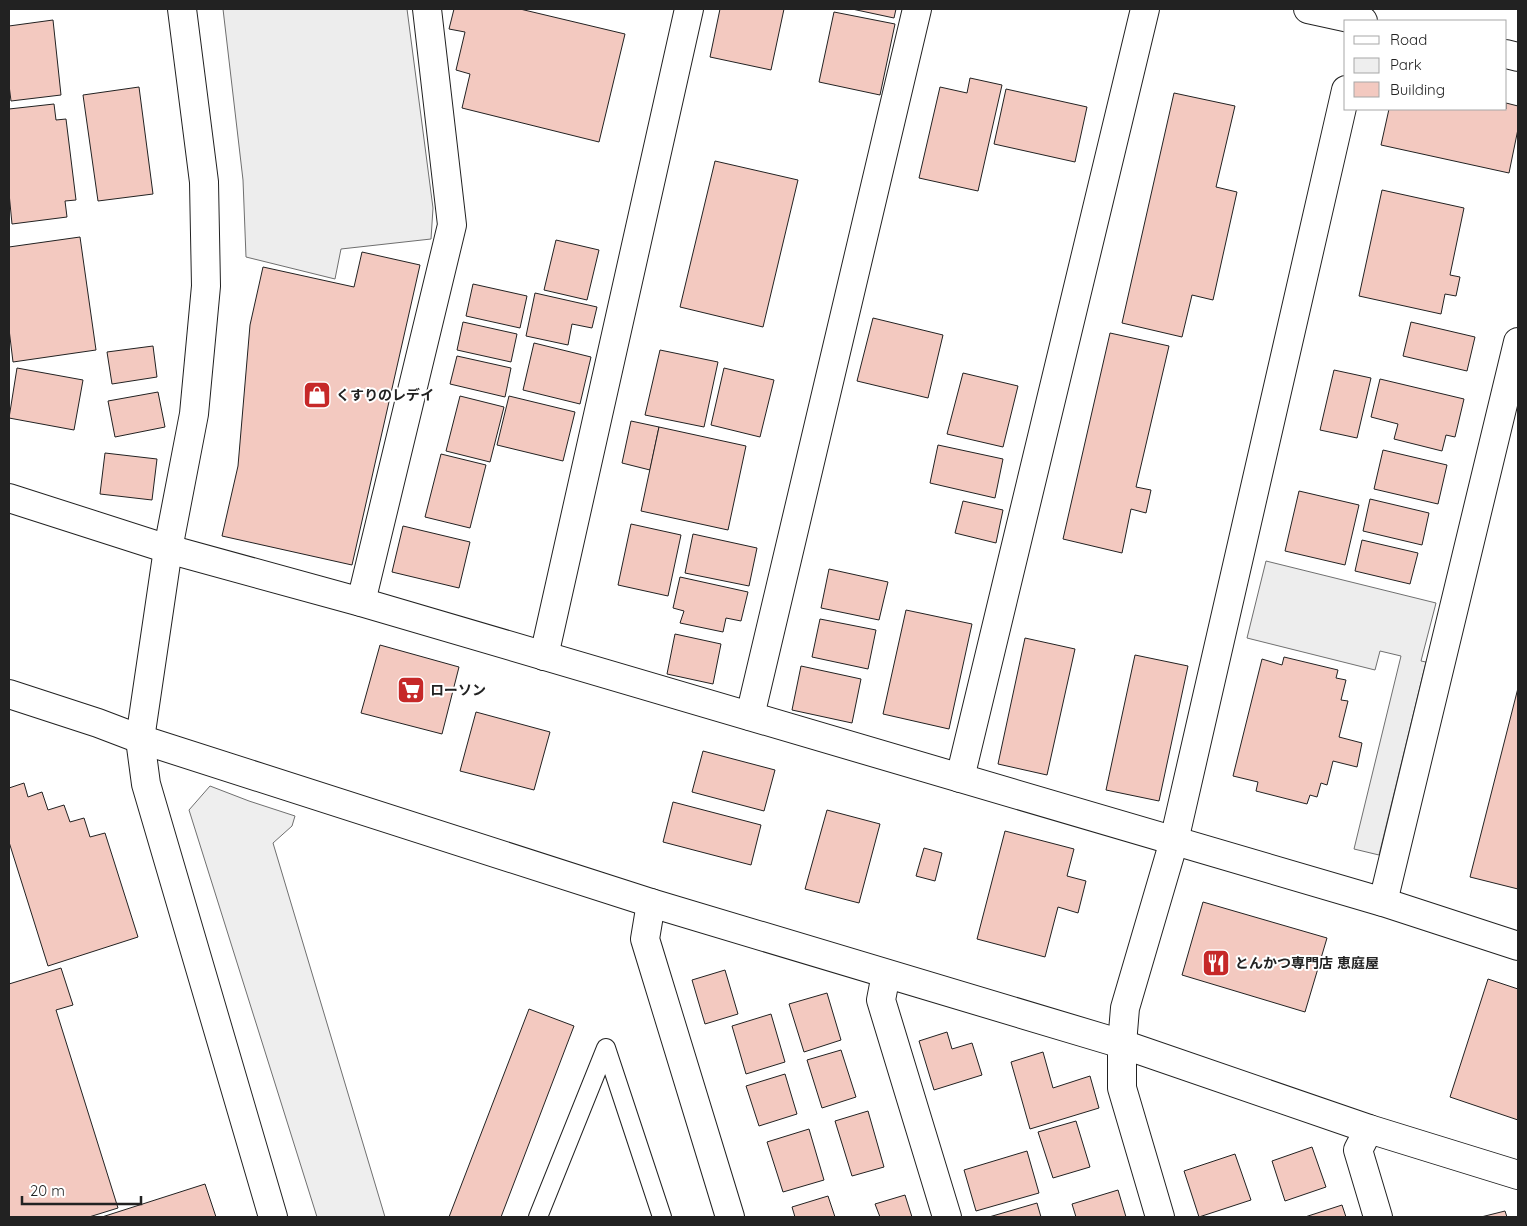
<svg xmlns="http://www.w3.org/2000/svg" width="1527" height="1226" font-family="Quicksand,'Noto Sans JP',sans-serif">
<rect width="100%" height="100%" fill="#fff"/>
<!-- green -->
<path fill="#eee" stroke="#6f6f6f" d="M210,786L249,801L295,816L292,826L273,843L385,1217H317L189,810Z"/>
<!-- parking -->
<g fill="#ededed" stroke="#6f6f6f">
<path d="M223,9H407L433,208L431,239L341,249L335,279L246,257L243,180Z"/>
<path d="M1266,561L1436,603L1421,661L1426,662L1379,855L1354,849L1401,656L1380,651L1375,670L1247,638Z"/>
</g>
<!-- building -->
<g fill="#f3c9c0" stroke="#222">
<path d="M454,9H520L625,34L599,142L462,108L470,74L456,70L465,32L449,29Z"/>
<path d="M720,9H784L771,70L710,57Z"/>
<path d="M852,9H896L894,18Z"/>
<path d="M834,12L895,24L880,95L819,82Z"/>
<path d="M53,20L61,95L11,101L9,85V26Z"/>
<path d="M970,78L1002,85L978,191L919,178L940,87L967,93Z"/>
<path d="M139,87L153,194L98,201L83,95Z"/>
<path d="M1006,89L1087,107L1075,162L994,144Z"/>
<path d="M1174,93L1235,106L1216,187L1237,192L1213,300L1192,295L1182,337L1122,323Z"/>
<path d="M1506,103L1518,106V129L1509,173L1381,145L1389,109H1506Z"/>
<path d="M54,104L56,120L66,119L76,200L65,201L67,217L12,224L9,193V109Z"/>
<path d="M715,161L798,180L763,327L680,307Z"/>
<path d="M1382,190L1464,208L1450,275L1460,277L1456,296L1445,294L1441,314L1359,296Z"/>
<path d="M80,237L96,350L13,362L9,329V247Z"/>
<path d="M556,240L599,250L587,300L544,290Z"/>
<path d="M362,252L420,265L352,565L222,536L238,466L250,325L263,267L354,287Z"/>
<path d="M473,284L527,296L520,328L466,316Z"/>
<path d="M535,293L597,307L592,328L572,324L568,345L526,336Z"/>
<path d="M873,318L943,335L928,398L857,381Z"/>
<path d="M463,322L517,334L511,362L457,350Z"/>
<path d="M1411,322L1475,337L1467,371L1403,356Z"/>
<path d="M1110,333L1169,346L1136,487L1151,490L1146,513L1131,509L1122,553L1063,539Z"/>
<path d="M534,343L591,357L580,404L523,390Z"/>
<path d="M153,346L157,377L112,384L107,352Z"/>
<path d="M660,350L718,362L704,427L645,415Z"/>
<path d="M457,356L511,368L505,397L450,384Z"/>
<path d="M17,368L83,380L74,430L9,418Z"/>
<path d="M724,368L774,380L760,437L711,425Z"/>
<path d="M1334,370L1371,378L1357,438L1320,430Z"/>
<path d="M963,373L1018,386L1003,447L947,434Z"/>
<path d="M1380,379L1464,399L1455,437L1446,435L1442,451L1394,439L1398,424L1371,417Z"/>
<path d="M158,392L165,427L115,437L108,401Z"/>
<path d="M460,396L504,407L490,462L446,451Z"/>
<path d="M509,396L575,412L563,461L497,445Z"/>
<path d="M631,421L659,427L650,470L622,463Z"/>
<path d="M659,427L746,446L728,530L641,511Z"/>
<path d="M938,445L1003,459L995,498L930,483Z"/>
<path d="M1383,450L1447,465L1438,504L1374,489Z"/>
<path d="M105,453L157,459L152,500L100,494Z"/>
<path d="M441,454L486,465L470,528L425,517Z"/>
<path d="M1299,491L1359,505L1345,565L1285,551Z"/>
<path d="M1370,499L1429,513L1422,545L1363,531Z"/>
<path d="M963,501L1003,510L996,543L955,533Z"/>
<path d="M631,524L681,535L668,596L618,585Z"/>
<path d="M403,526L470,542L459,588L392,572Z"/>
<path d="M693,534L757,548L749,586L685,573Z"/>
<path d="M1362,540L1418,553L1410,584L1355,571Z"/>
<path d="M829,569L888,582L879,620L821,608Z"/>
<path d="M680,577L748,592L741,621L726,618L723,632L680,623L684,611L673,608Z"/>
<path d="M906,610L972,624L949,729L883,714Z"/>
<path d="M820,619L876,630L868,669L812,657Z"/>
<path d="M675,634L721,644L713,684L667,674Z"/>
<path d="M1025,638L1075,649L1047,775L998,764Z"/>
<path d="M380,645L459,667L442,734L361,713Z"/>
<path d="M1135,655L1188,666L1159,801L1106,790Z"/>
<path d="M1284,657L1338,670L1336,678L1346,680L1341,700L1348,701L1339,737L1362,743L1357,767L1333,761L1327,785L1321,783L1317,797L1310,795L1307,804L1256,791L1258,782L1233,776L1262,659L1282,665Z"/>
<path d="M801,666L861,679L852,723L792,710Z"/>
<path d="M1518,688V889L1470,877Z"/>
<path d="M476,712L550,732L534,790L460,771Z"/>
<path d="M703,751L775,770L764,811L692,792Z"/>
<path d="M24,783L28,797L42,792L48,810L64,805L70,822L84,818L90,837L105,833L138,937L48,966L9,842V788Z"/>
<path d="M673,802L761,825L751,865L663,842Z"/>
<path d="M827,810L880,824L859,903L805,889Z"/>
<path d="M1005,831L1074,849L1067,876L1086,881L1078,913L1058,907L1045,957L977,939Z"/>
<path d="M924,848L942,853L935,881L916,876Z"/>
<path d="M1203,902L1327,938L1305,1012L1182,975Z"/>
<path d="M61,968L73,1005L56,1010L118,1208L89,1217H9V984Z"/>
<path d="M725,970L738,1014L705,1024L692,980Z"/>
<path d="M1488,979L1518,989V1120L1450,1097Z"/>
<path d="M827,993L841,1040L804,1052L789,1004Z"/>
<path d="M529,1009L574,1026L501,1217H449Z"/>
<path d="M771,1014L785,1062L746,1074L732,1026Z"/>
<path d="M947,1032L952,1049L972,1043L982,1075L934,1090L919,1041Z"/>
<path d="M841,1050L856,1097L822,1108L807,1060Z"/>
<path d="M1043,1052L1053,1088L1090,1076L1099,1108L1030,1129L1011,1062Z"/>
<path d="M785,1074L797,1114L759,1126L746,1086Z"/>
<path d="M868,1111L884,1167L852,1176L835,1121Z"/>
<path d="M1076,1121L1090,1167L1053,1178L1038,1132Z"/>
<path d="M809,1129L824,1180L783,1192L767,1142Z"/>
<path d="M1312,1147L1326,1187L1285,1201L1272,1161Z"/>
<path d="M1027,1151L1039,1193L976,1211L964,1170Z"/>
<path d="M1235,1154L1251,1200L1199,1217L1184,1171Z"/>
<path d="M205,1184L216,1217H102Z"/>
<path d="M1118,1190L1126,1217H1076L1072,1204Z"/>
<path d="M905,1195L912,1217H880L875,1204Z"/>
<path d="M828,1196L835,1217H795L792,1207Z"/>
<path d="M1037,1203L1041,1217H989Z"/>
<path d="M1342,1205L1346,1217H1305Z"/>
<path d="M1505,1211L1507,1217H1481Z"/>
</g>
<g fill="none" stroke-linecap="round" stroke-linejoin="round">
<!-- service casing -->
<g stroke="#222" stroke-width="20">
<path id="service" d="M538,1217L606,1048L662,1217"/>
</g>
<!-- minor casing -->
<g stroke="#222" stroke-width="30">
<g id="minor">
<path d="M1308,9L1363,21"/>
<path d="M1506,54L1518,57"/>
<path d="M9,498L168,549L361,602L1383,902L1518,946"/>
<path d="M361,602L452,225L427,9"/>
<path d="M544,656L689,9"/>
<path d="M750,716L917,9"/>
<path d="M140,739L168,549L194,414L206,286L204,182L182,9"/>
<path d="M960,778L1145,9"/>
<path d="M1383,902L1518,342"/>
<path d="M651,903L645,939L730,1217"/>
<path d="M886,974L881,1000L947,1217"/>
<path d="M1369,1129L1358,1150L1378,1217"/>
<path d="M1160,1217L1122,1088V1044L1125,1008L1174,841L1346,90"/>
</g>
</g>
<!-- tertiary casing -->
<g stroke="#222" stroke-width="30">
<g id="tertiary">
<path d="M9,694L98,723L140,739L651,903L1122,1044L1369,1129L1518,1175"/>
<path d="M140,739L146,784L273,1217"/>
</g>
</g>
<!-- service -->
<use href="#service" stroke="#fff" stroke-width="18"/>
<!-- minor -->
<use href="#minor" stroke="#fff" stroke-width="28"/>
<!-- tertiary -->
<use href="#tertiary" stroke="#fff" stroke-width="28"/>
</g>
<!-- icons -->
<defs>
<g id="shop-square" transform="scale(1.4375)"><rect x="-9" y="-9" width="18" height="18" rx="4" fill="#c62828" stroke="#fff"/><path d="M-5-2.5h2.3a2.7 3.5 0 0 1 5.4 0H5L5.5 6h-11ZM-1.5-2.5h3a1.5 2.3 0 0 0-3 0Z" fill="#fff"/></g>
<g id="supermarket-square" transform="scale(1.4375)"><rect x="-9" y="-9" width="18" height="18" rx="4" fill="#c62828" stroke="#fff"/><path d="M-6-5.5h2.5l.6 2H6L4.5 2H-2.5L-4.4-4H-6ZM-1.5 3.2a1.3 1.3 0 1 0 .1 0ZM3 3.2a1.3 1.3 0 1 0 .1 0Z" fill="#fff"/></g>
<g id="restaurant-square" transform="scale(1.4375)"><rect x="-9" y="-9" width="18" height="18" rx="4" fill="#c62828" stroke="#fff"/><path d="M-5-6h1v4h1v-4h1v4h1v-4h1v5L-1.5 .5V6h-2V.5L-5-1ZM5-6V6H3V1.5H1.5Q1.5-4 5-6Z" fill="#fff"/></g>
</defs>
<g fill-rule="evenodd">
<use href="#shop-square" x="317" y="395"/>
<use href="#supermarket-square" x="411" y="690"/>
<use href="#restaurant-square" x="1216" y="963"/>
</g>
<g text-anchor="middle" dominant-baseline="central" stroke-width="4" stroke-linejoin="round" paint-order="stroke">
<!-- poi labels -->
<g font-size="14" font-weight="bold" fill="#222" stroke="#fff" text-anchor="start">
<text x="336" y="395">くすりのレデイ</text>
<text x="430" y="690">ローソン</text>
<text x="1235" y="963">とんかつ専門店 恵庭屋</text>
</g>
</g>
<!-- border -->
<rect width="1527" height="1226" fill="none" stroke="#222222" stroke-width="20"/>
<!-- legend -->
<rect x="1344" y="20" width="162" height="90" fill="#ffffff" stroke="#a7a7a7"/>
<rect x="1354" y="36" width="25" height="8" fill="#ffffff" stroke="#a7a7a7"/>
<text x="1390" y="45" font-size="15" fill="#222222">Road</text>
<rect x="1354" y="58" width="25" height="15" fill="#eeeeee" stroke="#a7a7a7"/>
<text x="1390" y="70" font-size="15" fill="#222222">Park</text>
<rect x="1354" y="82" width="25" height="15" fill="#f3c9c0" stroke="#a7a7a7"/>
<text x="1390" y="95" font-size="15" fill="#222222">Building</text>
<!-- scale -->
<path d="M22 1196v8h119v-8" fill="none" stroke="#222222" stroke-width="2.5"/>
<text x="30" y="1196" font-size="15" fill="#222222" stroke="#ffffff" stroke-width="4" paint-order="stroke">20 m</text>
</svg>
